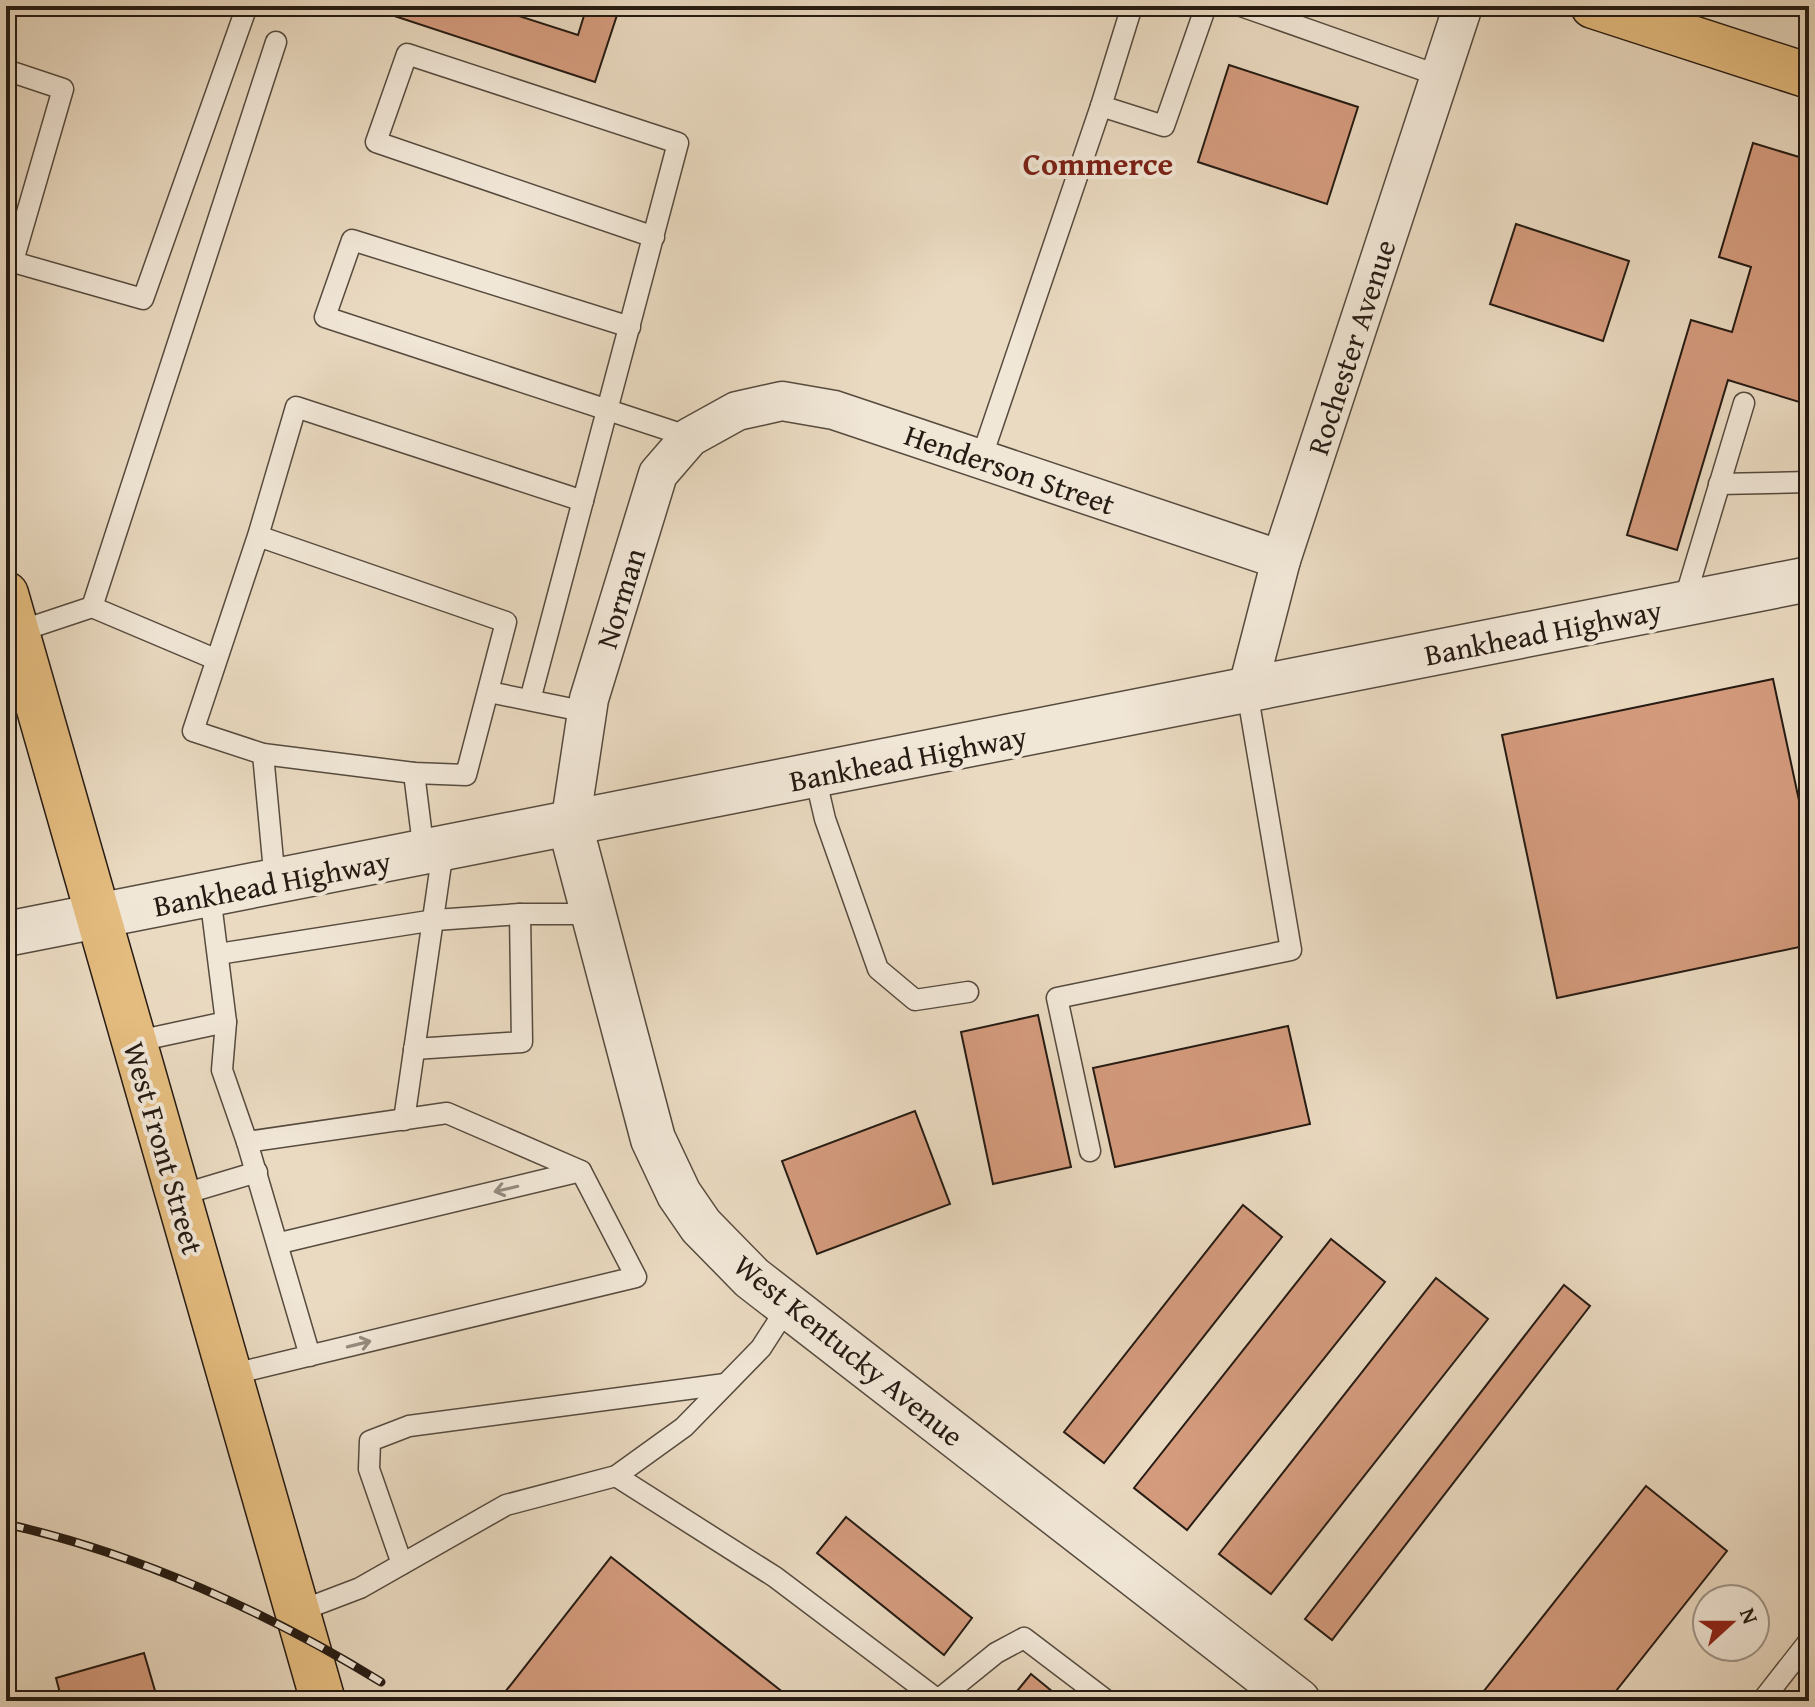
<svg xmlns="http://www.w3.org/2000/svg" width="1815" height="1707" font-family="'Gentium Book Plus',serif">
<rect width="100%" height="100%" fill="#eadac1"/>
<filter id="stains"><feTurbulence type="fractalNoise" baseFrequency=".0025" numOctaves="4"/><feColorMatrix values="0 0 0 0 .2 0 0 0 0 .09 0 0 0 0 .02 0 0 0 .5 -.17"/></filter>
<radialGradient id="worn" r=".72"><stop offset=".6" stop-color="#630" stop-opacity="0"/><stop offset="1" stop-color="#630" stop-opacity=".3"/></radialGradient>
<!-- building -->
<g fill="#d49b7d" stroke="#251b13" stroke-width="2">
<path d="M364,6H488L578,35L587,6H620L595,82Z"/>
<path d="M1229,65L1358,107L1327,204L1198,162Z"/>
<path d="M1753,143L1809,160V405L1728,380L1677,550L1627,535L1691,320L1732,332L1751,267L1719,257Z"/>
<path d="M1516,224L1629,261L1603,341L1490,304Z"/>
<path d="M1773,679L1809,847V945L1557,998L1502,735Z"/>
<path d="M1038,1015L1071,1167L993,1184L961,1032Z"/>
<path d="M1288,1026L1310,1124L1115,1167L1093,1068Z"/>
<path d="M915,1111L950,1204L817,1254L782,1161Z"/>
<path d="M1243,1205L1282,1237L1104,1463L1064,1432Z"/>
<path d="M1331,1239L1385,1282L1187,1530L1134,1488Z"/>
<path d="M1436,1278L1488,1319L1271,1594L1219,1554Z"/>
<path d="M1564,1285L1590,1306L1332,1640L1305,1619Z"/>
<path d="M1646,1486L1727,1551L1608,1701H1476Z"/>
<path d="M846,1517L972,1618L944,1655L817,1553Z"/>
<path d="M611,1557L794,1701H498Z"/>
<path d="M144,1653L158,1701H62L56,1678Z"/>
<path d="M1031,1674L1064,1701H1009Z"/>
</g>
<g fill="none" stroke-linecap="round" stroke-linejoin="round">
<!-- service casing -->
<g stroke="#564b3e" stroke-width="23">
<g id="service">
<path d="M1132,6L1101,106L1164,126L1206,6"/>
<path d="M1241,6L1440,76"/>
<path d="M1679,34L1685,6"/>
<path d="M6,70L63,89L13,261"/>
<path d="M6,260L143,299L247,6"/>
<path d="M630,327L352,240L325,317L690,437"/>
<path d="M981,459L1101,106"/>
<path d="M1719,484L1809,482"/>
<path d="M258,536L506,622L466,775L414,773L263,754L193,731L258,536L296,407L583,501"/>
<path d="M1683,605L1744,403"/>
<path d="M92,607L215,659"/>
<path d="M17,632L92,607L276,42"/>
<path d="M489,692L587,712"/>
<path d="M530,700L678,143L407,54L376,142L654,237"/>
<path d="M263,754L275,882"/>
<path d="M414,773L424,853"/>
<path d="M815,776L825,819L878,969L915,1000L968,992"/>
<path d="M218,954L435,920L520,914"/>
<path d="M226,1022L222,1070L247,1142"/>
<path d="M133,1042L226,1022L210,895"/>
<path d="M414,1049L522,1042L520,914H594"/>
<path d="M404,1120L443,850"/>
<path d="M1090,1151L1057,998L1291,950L1247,691"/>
<path d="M177,1196L257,1172"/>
<path d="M280,1243L581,1171"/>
<path d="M229,1375L636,1277L581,1171L447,1113L247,1142L310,1356"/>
<path d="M616,1476L775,1577L938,1700L996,1653L1024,1638L1107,1701"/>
<path d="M402,1564L369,1469L370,1441L409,1426L725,1384"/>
<path d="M297,1612L360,1588L506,1505L616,1476L684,1427L761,1348L788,1306"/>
<path d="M1762,1701L1809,1641"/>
</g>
</g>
<!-- minor casing -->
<g stroke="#564b3e" stroke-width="41">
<g id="minor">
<path d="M1247,691L1281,560L1463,6"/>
<path d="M570,825L589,699L658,474L690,437L737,411L782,401L834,410L1281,560"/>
</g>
</g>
<!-- tertiary casing -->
<g stroke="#564b3e" stroke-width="47">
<g id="tertiary">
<path d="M570,825L653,1139L679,1194L701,1226L752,1278L1298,1701"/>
<path d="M6,934L1809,579"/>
</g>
</g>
<!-- primary casing -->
<g stroke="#251b13" stroke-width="47">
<g id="primary">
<path d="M1593,6L1809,76"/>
<path d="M6,594L323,1701"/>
</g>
</g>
<!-- service -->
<use href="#service" stroke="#f1e7d7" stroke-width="20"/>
<!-- minor -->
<use href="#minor" stroke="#f1e7d7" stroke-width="38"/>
<!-- tertiary -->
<use href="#tertiary" stroke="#f1e7d7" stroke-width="44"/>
<!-- primary -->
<use href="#primary" stroke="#e5bd80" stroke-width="44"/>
<!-- rail casing -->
<g stroke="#251b13" stroke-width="9">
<path id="rail" d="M6,1524C137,1553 267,1612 381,1682"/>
</g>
<!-- rail -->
<use href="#rail" stroke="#f1e7d7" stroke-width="6" stroke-dasharray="18" stroke-linecap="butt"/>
</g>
<!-- one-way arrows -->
<defs><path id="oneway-shaft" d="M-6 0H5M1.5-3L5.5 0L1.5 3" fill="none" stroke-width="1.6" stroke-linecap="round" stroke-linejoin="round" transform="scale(2)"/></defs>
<g stroke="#958b7f">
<use href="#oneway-shaft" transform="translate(506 1189) rotate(167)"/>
<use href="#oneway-shaft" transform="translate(359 1344) rotate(-14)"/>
</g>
<g text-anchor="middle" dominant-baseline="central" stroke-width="8" stroke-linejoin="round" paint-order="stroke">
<!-- street labels -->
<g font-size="30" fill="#251b13" stroke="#f1e7d7">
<text transform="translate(1351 347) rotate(-72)">Rochester Avenue</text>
<text transform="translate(1010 469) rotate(19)">Henderson Street</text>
<text transform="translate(620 598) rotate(-73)">Norman</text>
<text transform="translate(1543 632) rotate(-11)">Bankhead Highway</text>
<text transform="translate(908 758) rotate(-11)">Bankhead Highway</text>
<text transform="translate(272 883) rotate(-11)">Bankhead Highway</text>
<text transform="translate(164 1148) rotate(74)">West Front Street</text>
<text transform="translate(849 1350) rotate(39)">West Kentucky Avenue</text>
</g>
<!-- neighbourhood labels -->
<g font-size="32" font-weight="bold" fill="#7a1f14" stroke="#f1e7d7">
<text x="1098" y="163">Commerce</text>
</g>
</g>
<!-- margin -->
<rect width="1815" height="1707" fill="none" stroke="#eadac1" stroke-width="32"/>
<rect x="8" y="8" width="1799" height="1691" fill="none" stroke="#251b13" stroke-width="4"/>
<rect x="16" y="16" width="1783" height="1675" fill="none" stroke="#251b13" stroke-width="2"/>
<!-- north arrow -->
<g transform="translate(1731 1623) rotate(69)"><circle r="38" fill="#f1e7d7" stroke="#9f9589" stroke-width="2"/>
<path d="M0-6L14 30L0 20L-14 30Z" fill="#8f2418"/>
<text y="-12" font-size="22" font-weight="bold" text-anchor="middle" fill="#251b13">N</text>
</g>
<rect width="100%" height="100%" filter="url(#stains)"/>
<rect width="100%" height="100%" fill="url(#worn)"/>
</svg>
